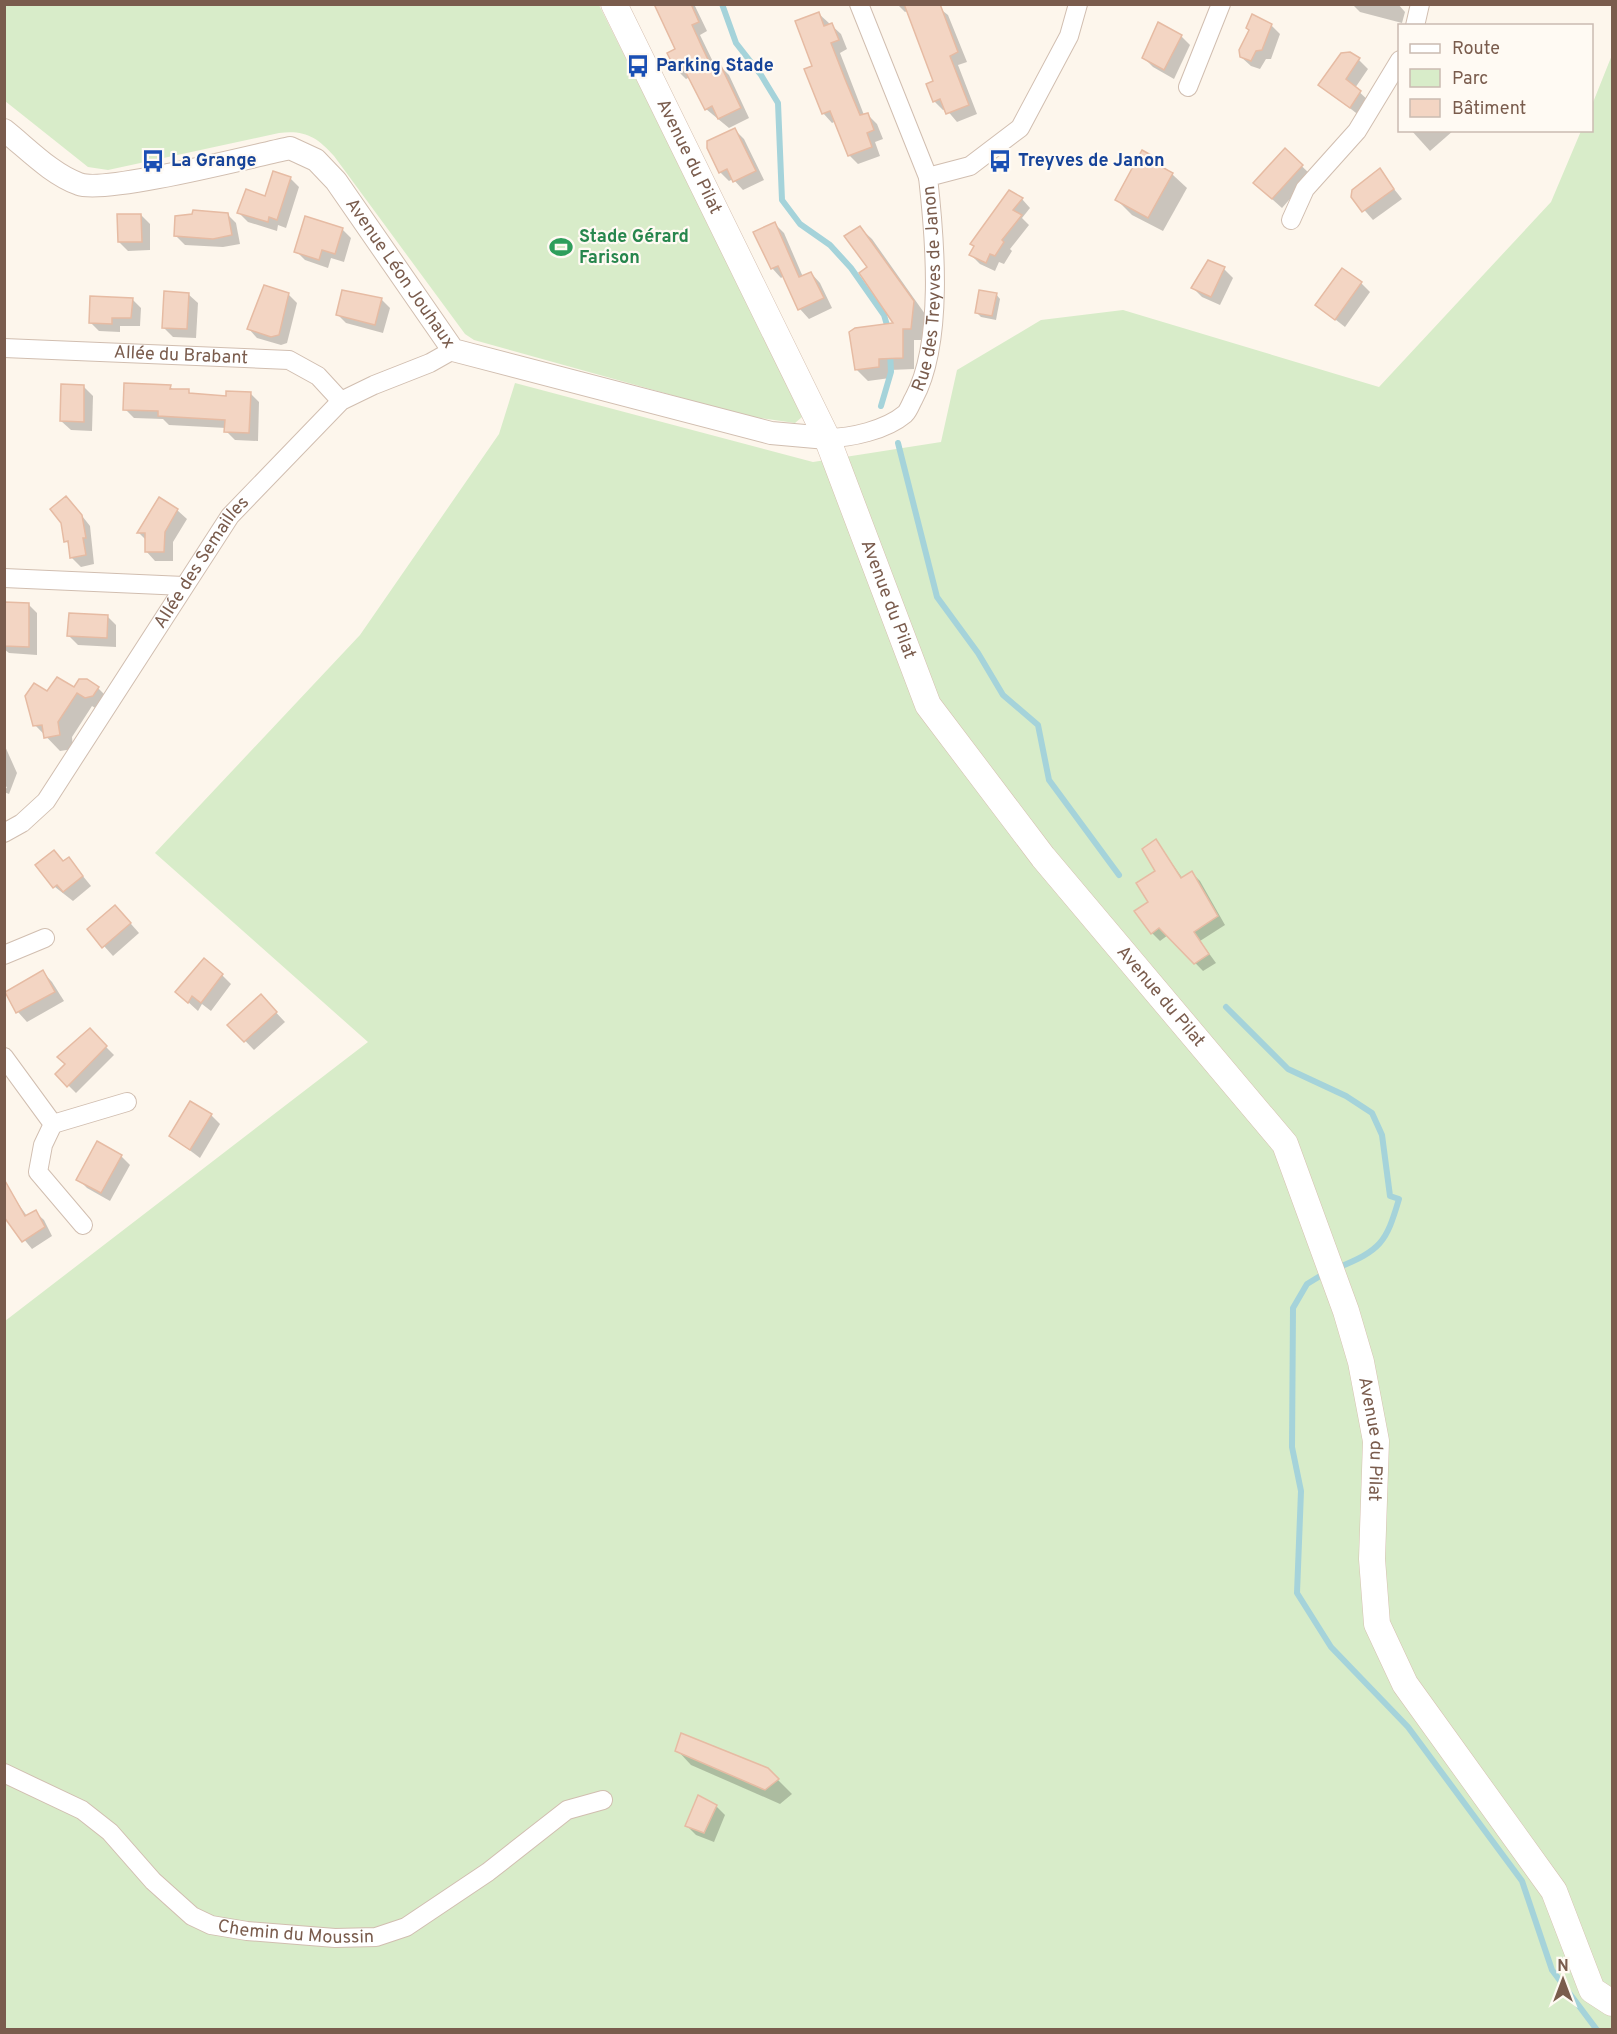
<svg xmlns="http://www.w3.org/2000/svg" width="1617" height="2034" font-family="Overpass,sans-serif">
<rect width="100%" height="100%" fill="#fdf6ec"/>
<!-- green -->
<g fill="#d8ecc9">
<path d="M4,5H599L759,324L802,417L795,423L747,416L474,340L465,334L334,156C317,137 305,130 279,133L108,170L88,167L5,101Z"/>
<path d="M1612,55V2029L5,2030V1321L368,1042L155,853L360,635L499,434L515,383L813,462L941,442L957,370L1041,320L1123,310L1379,387L1551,202L1581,131L1592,130V105Z"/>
</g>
<!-- shadow -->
<g fill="#0003">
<path d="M654,4H694L707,31L700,35L716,68L720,66L729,75L749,118L729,128L706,109L690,77L686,79L677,70V50Z"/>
<path d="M897,4H934L948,15L967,62L958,65L977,114L957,122L946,109L943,110L934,101L935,82L907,11L905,12Z"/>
<path d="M1352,4H1398L1405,12L1402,23L1360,12Z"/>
<path d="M819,14L841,34L847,49L840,53L864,115L867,114L877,124L883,139L875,142L880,156L858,164L849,155L836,121L832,123L823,113L814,67Z"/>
<path d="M1271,25L1280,34L1271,59H1266L1260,69L1251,66L1241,57Z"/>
<path d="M1181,36L1190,45L1174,79L1153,67L1144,58Z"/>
<path d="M1359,60L1368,69L1355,88L1370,102L1360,116L1320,85Z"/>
<path d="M735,130L744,139L764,180L743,190L733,179L729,181L720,172Z"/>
<path d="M1411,130H1454L1430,151Z"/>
<path d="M1285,150L1311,175L1282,208L1264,192Z"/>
<path d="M1159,162L1187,188L1163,231L1132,215L1117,200Z"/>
<path d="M1379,170L1402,199L1373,220L1353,197Z"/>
<path d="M290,178L299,187L286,228L278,225L277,231L248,222L239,213L266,198Z"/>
<path d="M1022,199L1030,208L1022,218L1029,225L1010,249L1012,251L1004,264L999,262L995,271L980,264L971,255L975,247L972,244Z"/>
<path d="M227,214L236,223L240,244L223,247L185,245L176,236Z"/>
<path d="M141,215L150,224V250L128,251L119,242Z"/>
<path d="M775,224L784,233L803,277L811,273L820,283L832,308L809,319L800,309L784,276L781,278L772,268Z"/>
<path d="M860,228L872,239L925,314L922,340H914V369L890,370V378L868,381L857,370L896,324L869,267Z"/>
<path d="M342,229L351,238L344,262L331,258L328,268L305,260L296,251Z"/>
<path d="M1224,269L1233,278L1220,305L1202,297L1193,288Z"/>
<path d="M1361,283L1370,292L1345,327L1317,305Z"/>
<path d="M188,294L198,303L196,338L173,337L163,327Z"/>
<path d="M288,294L297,303L287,343L281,345L257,338L249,329Z"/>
<path d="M996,294L1000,299L996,320L981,317L977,313Z"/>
<path d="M132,299L141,308L140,326H120V332L99,331L90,322Z"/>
<path d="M381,299L390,308L383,333L346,323L337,314Z"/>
<path d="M84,387L93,396L92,431L71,430L61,421Z"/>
<path d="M170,387L174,390L188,391L192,395L227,397L250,393L259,402L258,441L235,440L226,431V428L169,425L163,419L134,418L125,409Z"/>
<path d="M75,507L90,526L94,564L81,567L72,558L70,545L66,541Z"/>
<path d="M177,510L187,519L173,542V561H155L146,551V540L138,532Z"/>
<path d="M28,604L37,613V655L9,653L4,649V624Z"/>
<path d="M107,616L116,625V647L78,645L69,636Z"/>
<path d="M98,688L112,702L100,711L92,706L72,737L73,749L60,751L35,725L47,693Z"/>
<path d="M4,744L17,773L9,794L4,792L7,787L4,786Z"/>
<path d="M1156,841L1183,879L1192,873L1200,881L1225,925L1200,941L1216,963L1203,971L1168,935L1160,941L1152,933L1150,902L1157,871Z"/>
<path d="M69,859L91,886L73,901L55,887Z"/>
<path d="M124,916L139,933L113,956L104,946Z"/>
<path d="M43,972L52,982L64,1001L27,1022L18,1012L7,992Z"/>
<path d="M222,975L231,984L211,1011L202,1004L198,1011L177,992Z"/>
<path d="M270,1006L285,1022L254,1050L230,1025Z"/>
<path d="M89,1030L114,1055L76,1093L57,1074Z"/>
<path d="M211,1115L220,1124L200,1158L171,1136Z"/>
<path d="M121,1156L130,1165L110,1201L87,1188L78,1179Z"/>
<path d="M14,1198L27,1216L35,1212L44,1220L52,1236L32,1249L4,1215Z"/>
<path d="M677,1750L767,1769L792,1794L780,1804L691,1765Z"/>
<path d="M716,1806L725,1815L714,1842L696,1835L687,1826Z"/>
</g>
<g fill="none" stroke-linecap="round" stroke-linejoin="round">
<!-- stream -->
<g stroke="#a5d3da" stroke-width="6">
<path d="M722,4L736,43L761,75L778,103L782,200L800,224L830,245L851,268L884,315L889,332"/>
<path d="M881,406L891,372L890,351"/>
<path d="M898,443L937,597L978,653L1003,695L1038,725L1049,780L1119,875"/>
<path d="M1226,1007L1288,1069L1346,1096L1372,1113L1382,1135L1390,1196L1399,1199C1386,1243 1381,1250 1337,1268"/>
<path d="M1325,1273L1307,1284L1293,1308L1292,1447L1301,1491L1297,1593L1331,1647L1408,1727L1522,1881L1552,1970L1597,2030"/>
</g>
</g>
<!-- building -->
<g fill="#f3d5c3" stroke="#e6bba3" stroke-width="1.5">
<path d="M654,4H691L699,22L692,25L702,47L712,68L720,64L741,108L718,119L712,106L705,110L683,67L676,70L671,61L667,53L675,49Z"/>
<path d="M904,4H940L958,52L950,56L969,105L946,114L940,99L933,102L926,84L933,81Z"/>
<path d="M819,12L824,26L832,23L839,40L831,43L845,79L860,115L868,113L874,130L867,133L872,147L848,156L830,111L822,114L804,69L812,66L795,21Z"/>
<path d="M1252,14L1272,24L1262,50L1256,51L1251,61L1240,57L1239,50L1249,30L1246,28Z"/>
<path d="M1158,22L1182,35L1164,70L1142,58Z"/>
<path d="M1350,52L1360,58L1346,79L1361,91L1350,108L1318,85L1341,53Z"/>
<path d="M735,128L756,171L733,182L727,169L719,173L707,148V141Z"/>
<path d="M1285,148L1303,165L1272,199L1253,183Z"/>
<path d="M1142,150L1160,160L1158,165L1173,173L1148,218L1115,200Z"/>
<path d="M1380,168L1394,189L1362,212L1351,197L1352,190Z"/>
<path d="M273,171L291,177L277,220L269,217L268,222L237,213L246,189L265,196Z"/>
<path d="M1009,190L1023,198L1013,210L1022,215L1002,240L1004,242L995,256L990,254L986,263L969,255L974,246L970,244Z"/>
<path d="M193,210L228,213L232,235L213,239L174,236L175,216L192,214Z"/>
<path d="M117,214H141L142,242H118Z"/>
<path d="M305,216L343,228L335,254L322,250L319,260L294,252Z"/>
<path d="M775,222L799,277L811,272L824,298L798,310L778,266L771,269L753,232Z"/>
<path d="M860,226L914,301L911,329H903V358L879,359V367L855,370L849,332L855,328L893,323L859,273L867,267L844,236Z"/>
<path d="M1208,260L1225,267L1211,297L1191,288Z"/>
<path d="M1342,268L1362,282L1335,320L1315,305Z"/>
<path d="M264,285L289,293L279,335L271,337L247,329Z"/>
<path d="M342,290L382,298L375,325L336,315Z"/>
<path d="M979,290L997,293L992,316L975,313Z"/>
<path d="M164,291L189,293L187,329L162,328Z"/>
<path d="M90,296L133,298L131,318H112V324L89,323Z"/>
<path d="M124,383L171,385L170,389H189V393L226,396V391L251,392L249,433L224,432L225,420L158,416V411L123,410Z"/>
<path d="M61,384L84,385V422L60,421Z"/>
<path d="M66,496L82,515L86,538H83L86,555L70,558L68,541L64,542L61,523L50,509Z"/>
<path d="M159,497L178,509L165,532L164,552H145V533H137Z"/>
<path d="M4,602L29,603V647L4,646Z"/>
<path d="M69,613L108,615L107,638L67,636Z"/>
<path d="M57,677L74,687L79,679H87L99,687L93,696L85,698L77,693L58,722L60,735L44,738L42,725L33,726L25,696L34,683L47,691Z"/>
<path d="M1156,839L1181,878L1192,871L1218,916L1194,932L1209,954L1194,964L1159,928L1151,934L1134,911L1148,902L1136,883L1155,871L1142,849Z"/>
<path d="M54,850L63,861L69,857L83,876L63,892L57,885L53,888L35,865Z"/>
<path d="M115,905L131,923L102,948L87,929Z"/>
<path d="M204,958L223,974L201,1003L192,996L188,1003L175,992Z"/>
<path d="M43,970L55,992L16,1013L5,992Z"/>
<path d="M261,994L277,1012L244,1042L227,1025Z"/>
<path d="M90,1028L107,1046L67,1087L55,1074L65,1064L57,1057Z"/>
<path d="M190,1101L212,1114L190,1150L169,1136Z"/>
<path d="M97,1141L122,1155L101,1193L76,1180Z"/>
<path d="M4,1179L25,1216L36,1210L45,1227L22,1242L4,1217Z"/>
<path d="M681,1733L768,1768L779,1779L765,1790L675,1751Z"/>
<path d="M698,1795L717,1805L704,1833L685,1826Z"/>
</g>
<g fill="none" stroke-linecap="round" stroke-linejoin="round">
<!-- minor casing -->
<g stroke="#d1beb0" stroke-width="20">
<g id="minor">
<path d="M859,4L928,177"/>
<path d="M1415,26L1420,4"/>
<path d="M1188,87L1221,4"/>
<path d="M1291,220L1305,189L1357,131L1400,60"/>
<path id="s1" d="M4,348L289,360L318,376L341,401"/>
<path id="s2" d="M827,438C851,438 886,430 905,414C909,410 911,403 914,398C944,342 935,239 928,177L970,166L1020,128L1069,36L1078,4"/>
<path d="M4,578L184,586"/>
<path id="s3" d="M4,833L22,823L46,801L230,516L341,401L374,385L430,363L453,350"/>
<path d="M4,955L45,938"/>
<path d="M4,1057L53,1124L43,1145L38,1172L83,1225"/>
<path d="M53,1124L127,1102"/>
<path id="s4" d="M4,1773L82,1810L110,1832L153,1881L192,1916L211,1925L247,1931L335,1938L376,1937L406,1927L488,1872L567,1810L603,1800"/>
</g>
</g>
<!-- tertiary casing -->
<g stroke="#d1beb0" stroke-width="24">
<g id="tertiary">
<path id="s5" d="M4,130C27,148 51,174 79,184C105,194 253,156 290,148L316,160L336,181L453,350L771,433L827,438"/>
</g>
</g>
<!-- secondary casing -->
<g stroke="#d6c0b0" stroke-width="27">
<g id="secondary">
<path id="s6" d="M614,4L827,438L928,705L1043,857L1285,1144L1346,1311L1361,1362L1376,1441L1372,1559L1377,1624L1405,1684L1554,1891L1592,1990L1612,2003"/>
</g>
</g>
<!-- minor -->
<use href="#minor" stroke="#fff" stroke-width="18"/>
<!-- tertiary -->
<use href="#tertiary" stroke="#fff" stroke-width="22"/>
<!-- secondary -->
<use href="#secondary" stroke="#fff" stroke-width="26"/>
</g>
<!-- icons -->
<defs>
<g id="bus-bare" transform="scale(1.8)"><path d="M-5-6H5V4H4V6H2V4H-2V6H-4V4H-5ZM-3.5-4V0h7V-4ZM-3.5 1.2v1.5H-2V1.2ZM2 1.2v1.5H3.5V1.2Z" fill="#1a4fb4" stroke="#fffaf3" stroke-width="2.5" paint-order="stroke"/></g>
<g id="stadium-bare" transform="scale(1.8)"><path d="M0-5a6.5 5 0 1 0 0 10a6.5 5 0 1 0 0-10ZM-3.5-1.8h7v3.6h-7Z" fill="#2e9e5b" stroke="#fffaf3" stroke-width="2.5" paint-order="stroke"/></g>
</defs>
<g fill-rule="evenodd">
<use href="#bus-bare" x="638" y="66"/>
<use href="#bus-bare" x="153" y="161"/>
<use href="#bus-bare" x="1000" y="161"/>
<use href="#stadium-bare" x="561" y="247"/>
</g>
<g text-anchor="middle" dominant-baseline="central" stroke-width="4.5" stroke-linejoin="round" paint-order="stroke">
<!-- transit labels -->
<g font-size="18" font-weight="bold" fill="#164399" stroke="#fffaf3" text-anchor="start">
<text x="656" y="66">Parking Stade</text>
<text x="171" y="161">La Grange</text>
<text x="1018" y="161">Treyves de Janon</text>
</g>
<!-- street labels -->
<g font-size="18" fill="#7a5c4d" stroke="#fffaf3">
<text stroke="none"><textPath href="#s6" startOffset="170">Avenue du Pilat</textPath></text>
<text stroke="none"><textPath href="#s5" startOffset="478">Avenue Léon Jouhaux</textPath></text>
<text stroke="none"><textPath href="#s2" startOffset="213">Rue des Treyves de Janon</textPath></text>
<text stroke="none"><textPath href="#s1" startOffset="177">Allée du Brabant</textPath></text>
<text stroke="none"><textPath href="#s3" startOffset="338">Allée des Semailles</textPath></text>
<text stroke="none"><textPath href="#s6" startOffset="656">Avenue du Pilat</textPath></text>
<text stroke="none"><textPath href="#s6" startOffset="1142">Avenue du Pilat</textPath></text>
<text stroke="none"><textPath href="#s6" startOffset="1644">Avenue du Pilat</textPath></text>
<text stroke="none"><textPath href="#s4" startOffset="346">Chemin du Moussin</textPath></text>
</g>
<!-- leisure labels -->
<g font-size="18" font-weight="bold" fill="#27864d" stroke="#fffaf3" text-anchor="start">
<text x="579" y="237">Stade Gérard<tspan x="579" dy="21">Farison</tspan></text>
</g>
</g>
<!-- border -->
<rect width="1617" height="2034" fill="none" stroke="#7a5c4d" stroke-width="12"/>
<!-- legend -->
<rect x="1398" y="24" width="195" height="108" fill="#fffaf3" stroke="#cabbb1" stroke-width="1.5"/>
<rect x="1410" y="44" width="30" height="9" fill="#ffffff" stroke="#cabbb1" stroke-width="1.5"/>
<text x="1452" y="54" font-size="18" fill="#7a5c4d">Route</text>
<rect x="1410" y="69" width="30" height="18" fill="#d8ecc9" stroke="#cabbb1" stroke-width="1.5"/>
<text x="1452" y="84" font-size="18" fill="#7a5c4d">Parc</text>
<rect x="1410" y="99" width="30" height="18" fill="#f3d5c3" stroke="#cabbb1" stroke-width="1.5"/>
<text x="1452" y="114" font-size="18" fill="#7a5c4d">Bâtiment</text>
<!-- north arrow -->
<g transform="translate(1563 1980)" stroke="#fffaf3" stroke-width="4.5" paint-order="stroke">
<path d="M0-4.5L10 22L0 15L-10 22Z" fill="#7a5c4d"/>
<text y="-9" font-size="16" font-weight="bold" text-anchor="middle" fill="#7a5c4d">N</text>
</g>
</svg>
